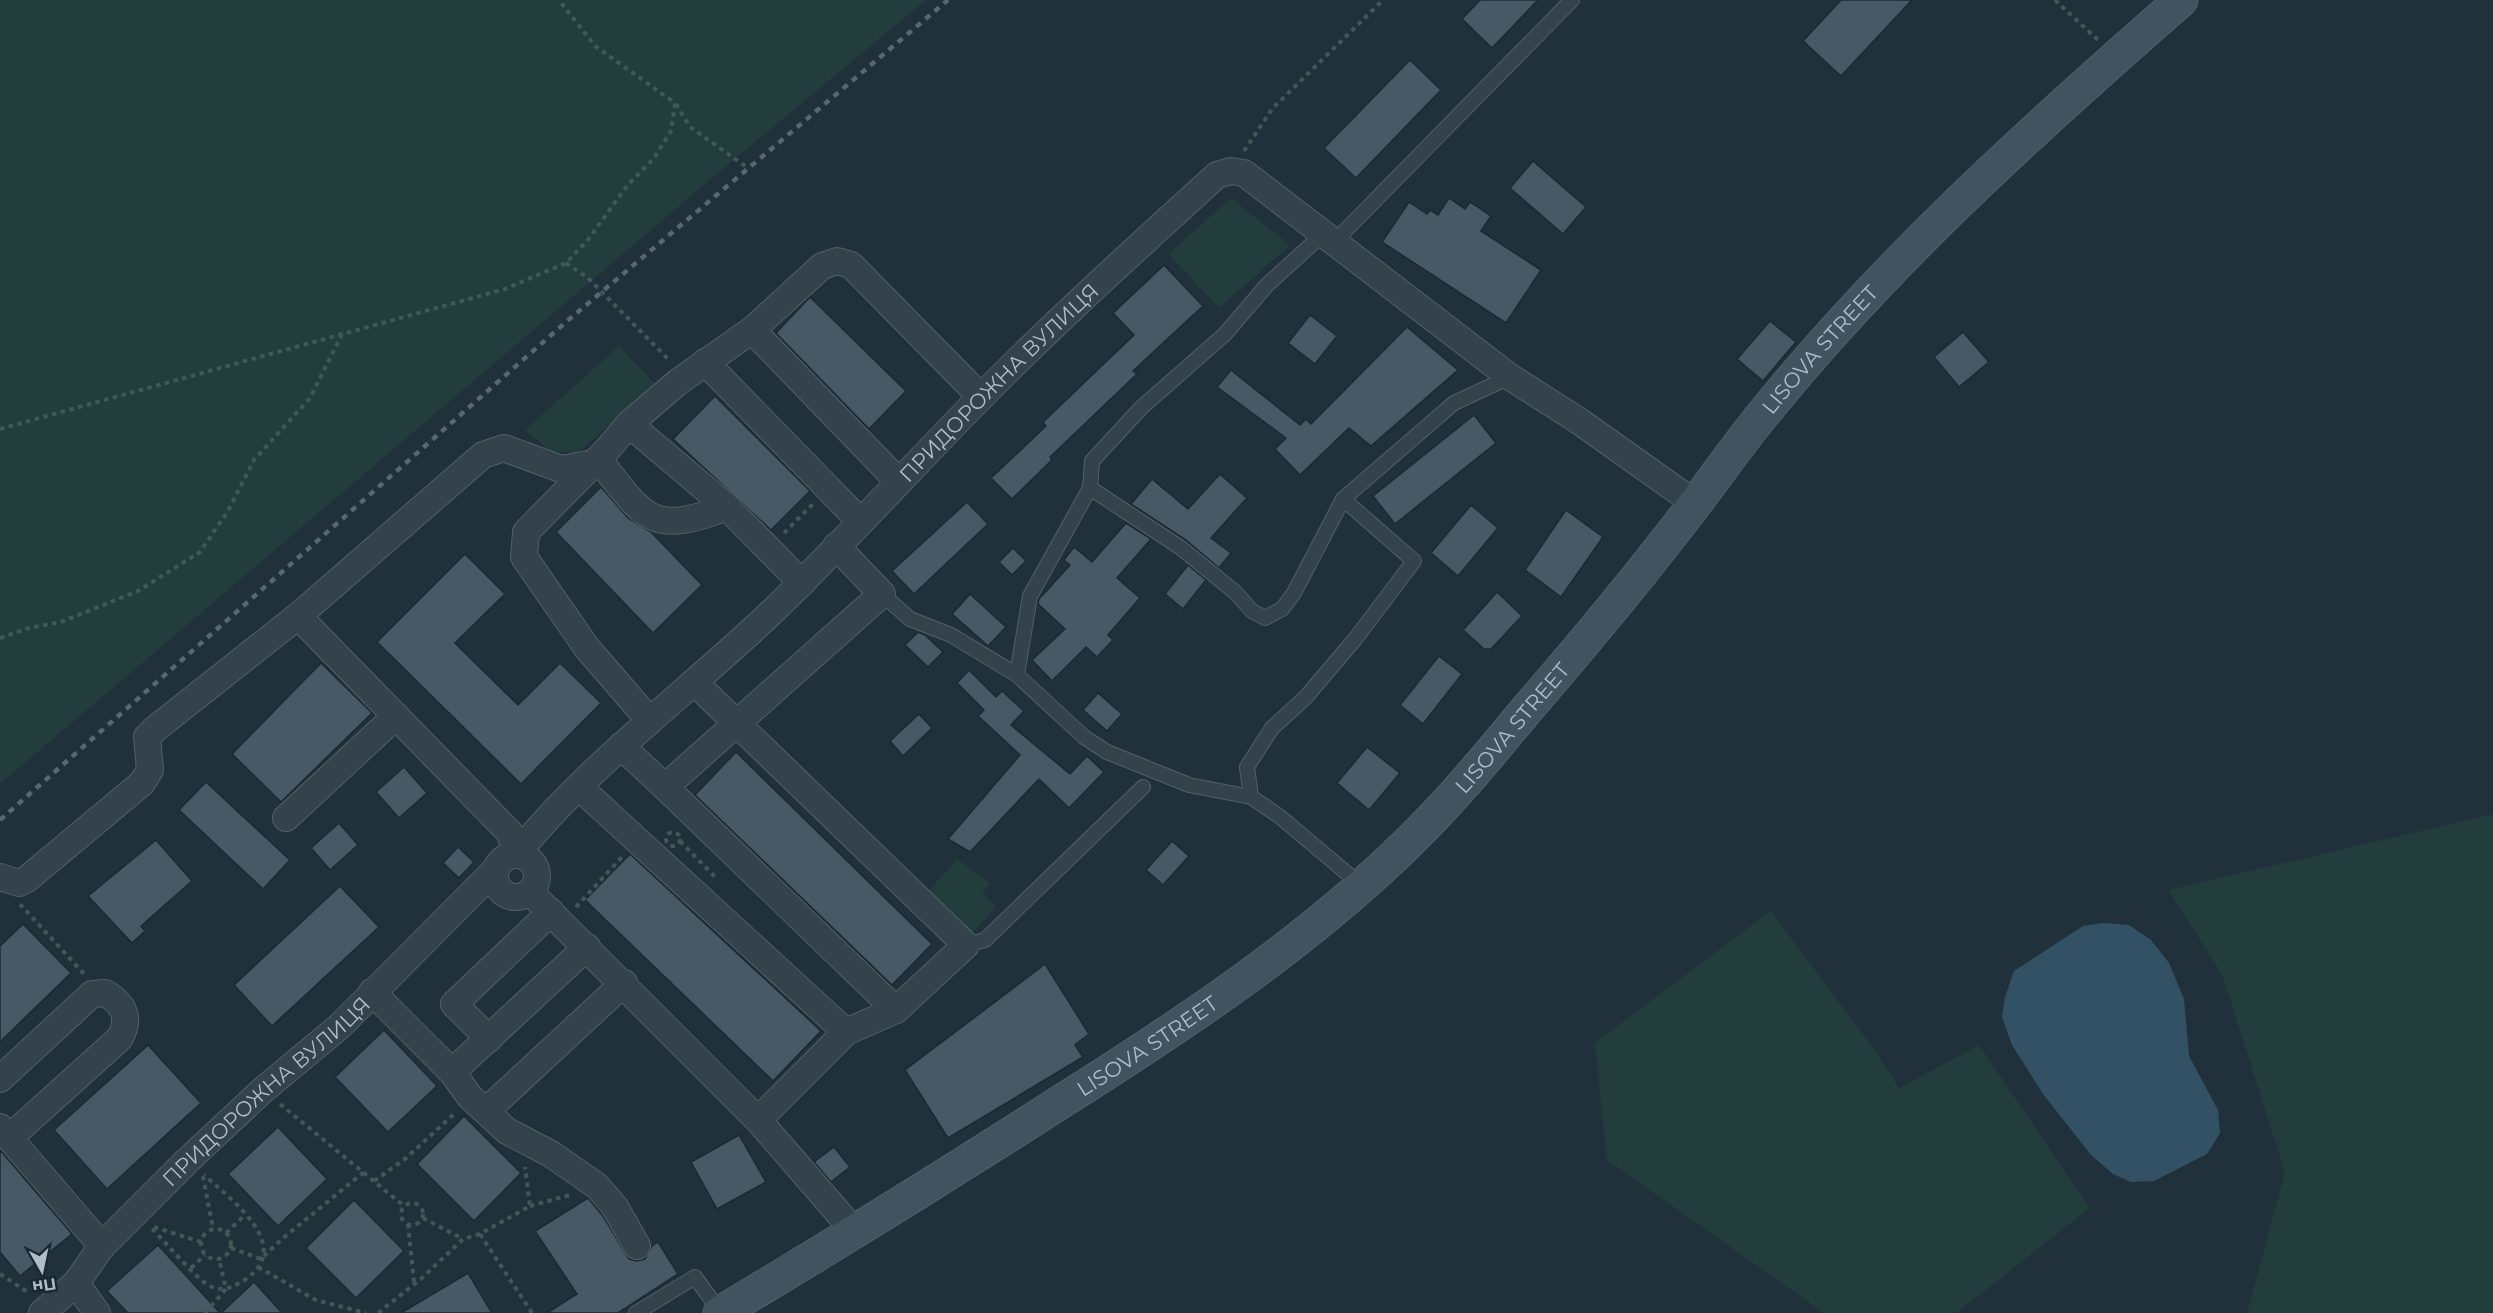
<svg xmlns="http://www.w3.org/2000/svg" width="2493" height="1313" font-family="Montserrat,sans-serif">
<rect width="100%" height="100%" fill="#20313c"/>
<!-- green -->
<g fill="#223d3b">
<path d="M0,0H926L731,162L0,784Z"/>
<path d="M1231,198L1290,245L1219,308L1168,254Z"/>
<path d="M619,346L655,384L579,452H552L525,430Z"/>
<path d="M2493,814V1313H2247L2285,1173L2222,974L2168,890Z"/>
<path d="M957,859L990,883L983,893L996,907L970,935L925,895Z"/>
<path d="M1771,911L1874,1049L1899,1088L1979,1045L2090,1208L1956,1313H1824L1607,1160L1595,1043Z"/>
</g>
<!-- water -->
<path fill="#325165" d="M2103,923L2129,925L2151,940L2169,963L2184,999L2189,1056L2218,1110L2220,1133L2207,1154L2154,1181L2131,1182L2113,1174L2091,1155L2043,1094L2012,1045L2002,1017L2005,997L2014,971L2083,926Z"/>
<!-- building -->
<g fill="#465965" stroke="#1b2933" stroke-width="1.5">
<path d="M1480,0H1538L1492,48L1462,19Z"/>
<path d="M1841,0H1912L1841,76L1803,41Z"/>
<path d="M1410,60L1441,90L1356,178L1324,148Z"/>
<path d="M1533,161L1586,207L1563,234L1510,188Z"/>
<path d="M1449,198L1465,209L1470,202L1491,216L1481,231L1541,270L1506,323L1382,242L1409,202L1427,214L1430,210L1438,215Z"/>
<path d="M1164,265L1203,306L1133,371L1137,374L1050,457L1052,460L1012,499L991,478L1046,426L1043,422L1134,335L1113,313Z"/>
<path d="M810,297L906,391L869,429L776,333Z"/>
<path d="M1310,315L1337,336L1315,364L1288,343Z"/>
<path d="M1770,321L1796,342L1763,381L1737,359Z"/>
<path d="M1407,327L1458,370L1371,446L1349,428L1300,475L1275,449L1286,438L1217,387L1231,370L1300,425L1306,419L1311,424Z"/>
<path d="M1963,332L1989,362L1959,387L1934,357Z"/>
<path d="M715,396L810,491L771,530L673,439Z"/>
<path d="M1474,415L1496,443L1395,524L1373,496Z"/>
<path d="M1220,474L1247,498L1211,538L1231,553L1219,568L1186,540L1131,504L1152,479L1188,509Z"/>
<path d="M601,487L628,518L651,532L702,585L653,633L556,532Z"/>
<path d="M967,502L988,524L914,594L892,571Z"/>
<path d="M1471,505L1498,528L1458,576L1431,553Z"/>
<path d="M1566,510L1603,537L1561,597L1525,570Z"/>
<path d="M1126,523L1151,539L1117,578L1140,598L1108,635L1113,640L1097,657L1086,647L1052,681L1032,660L1065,629L1038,604L1039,599L1070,565L1064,560L1074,547L1092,562Z"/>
<path d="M1013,548L1026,561L1012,575L999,562Z"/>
<path d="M465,554L505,594L455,643L518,705L560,663L601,703L521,784L377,642Z"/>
<path d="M1188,565L1206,580L1183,609L1165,594Z"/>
<path d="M1497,592L1522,616L1491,649H1484L1463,630Z"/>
<path d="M970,594L1006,627L988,646L952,614Z"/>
<path d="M918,632L925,635L943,652L928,667L905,645Z"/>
<path d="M1439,656L1462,674L1423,724L1400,705Z"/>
<path d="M321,663L372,713L281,802L232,754Z"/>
<path d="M969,670L996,697L1002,691L1024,711L1011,725L1070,774L1087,756L1104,772L1069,808L1039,779L970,852L948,839L1020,755L978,716L984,710L957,683Z"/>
<path d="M1098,693L1122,714L1107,731L1083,710Z"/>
<path d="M919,714L932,728L903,756L890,741Z"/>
<path d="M1367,747L1400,773L1369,810L1337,783Z"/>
<path d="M736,752L932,944L892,985L695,795Z"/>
<path d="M404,767L427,793L399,818L376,792Z"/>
<path d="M206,782L290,860L263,889L179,810Z"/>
<path d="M339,823L358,845L330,870L311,848Z"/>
<path d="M156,840L192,881L141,926L145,931L132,943L88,896Z"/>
<path d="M1172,841L1189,856L1163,885L1146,870Z"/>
<path d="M458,847L474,862L459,878L443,863Z"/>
<path d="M630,854L821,1031L773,1081L585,900Z"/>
<path d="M340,886L379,927L272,1026L234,985Z"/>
<path d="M23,924L71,973L0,1042V946Z"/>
<path d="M1045,964L1089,1034L1075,1045L1083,1057L948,1138L905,1070Z"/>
<path d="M384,1030L437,1086L388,1132L335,1077Z"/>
<path d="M148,1045L201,1103L107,1189L54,1130Z"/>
<path d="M464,1116L521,1173L474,1221L417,1164Z"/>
<path d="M278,1127L327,1179L278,1226L228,1174Z"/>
<path d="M739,1135L766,1182L717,1209L691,1162Z"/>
<path d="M834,1147L850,1167L831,1182L814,1162Z"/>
<path d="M0,1150L72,1234L20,1276L0,1252Z"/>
<path d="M588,1198L603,1216L629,1259L637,1261L645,1259L652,1246L658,1242L678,1274L618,1313H547L577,1294L535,1231Z"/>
<path d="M354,1200L404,1251L356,1298L306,1248Z"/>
<path d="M158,1245L220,1313H128L107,1291Z"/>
<path d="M468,1273L492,1313H401Z"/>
<path d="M254,1282L282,1313H221Z"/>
</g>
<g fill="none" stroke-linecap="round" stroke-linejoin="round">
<!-- service casing -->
<g stroke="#52606a" stroke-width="16">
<g id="service">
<path d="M1323,234L1267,285L1225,334L1141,408L1092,461L1090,488L1030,596L1017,675L1084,737L1107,752L1189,785L1251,797L1279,816L1361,885"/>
<path d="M1334,242L1572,0"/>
<path d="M1090,488L1181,548L1236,593L1252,611L1265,618L1282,609L1294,593L1343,499L1454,403L1510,377"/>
<path d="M892,603L910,619L951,635L1017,675"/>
<path d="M1251,797L1247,767L1272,728L1305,698L1356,638L1414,561L1343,499"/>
<path d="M966,945L985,940L1143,787"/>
<path d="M636,1313L695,1277L721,1313"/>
</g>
</g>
<!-- minor casing -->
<g stroke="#52606a" stroke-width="28">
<g id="minor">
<path d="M752,330L899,482"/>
<path d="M705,362L860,521"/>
<path d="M629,424L606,451L526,532L524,557L587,648L650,721"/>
<path d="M598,459C645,517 649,537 727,507"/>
<path d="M802,583L727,507L629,424L678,382L752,330L822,266L837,261L851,265L981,397"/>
<path d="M694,682L966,945L896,1010L846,1032L758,1120"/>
<path d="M621,746L665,787L882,594L836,546"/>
<path d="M579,787L846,1032"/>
<path d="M665,787L896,1010"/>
<path d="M286,818L396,716"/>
<circle cx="516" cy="876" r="21"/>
<path id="s1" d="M516,855C591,762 690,691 776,608C846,540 912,467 981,397C1057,320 1137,248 1217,175L1231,171L1244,173L1510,377L1579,421L1696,504"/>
<path d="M516,855L510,833L298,616L483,455L504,448L561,469L594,463"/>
<path d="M0,877L19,883L27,879L142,783L150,770L147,737L155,729L298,616"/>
<path d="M530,892L758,1120L855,1232"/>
<path d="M372,992L452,1072L470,1097L507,1131L551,1154L597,1186L615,1207L637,1246"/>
<path d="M489,1039L454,1004L551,912"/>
<path d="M452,1072L587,947"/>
<path d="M0,1079L92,994L105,993C125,1004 131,1020 119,1039L9,1138"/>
<path d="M486,1111L624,983"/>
<path d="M0,1127L102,1246"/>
<path d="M76,1283L97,1313"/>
<path id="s2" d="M42,1313L76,1283L102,1246L188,1160L263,1090L340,1026L495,870"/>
</g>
</g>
<!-- secondary casing -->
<g stroke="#52606a" stroke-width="35">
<g id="secondary">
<path id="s3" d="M720,1313C834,1245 947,1175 1059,1103C1181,1026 1305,944 1409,842C1452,800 1490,754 1528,708C1587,640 1644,571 1698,500C1716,476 1733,452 1752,428C1877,270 2030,132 2181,0"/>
</g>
</g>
<!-- path -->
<g stroke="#405957" stroke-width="4" stroke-dasharray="4.5 4.5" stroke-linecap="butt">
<path d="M2055,0L2098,40"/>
<path d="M676,104L690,127L748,168"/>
<path d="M1244,151L1272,109L1383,0"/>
<path d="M566,263L588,278L669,360"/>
<path d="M0,429L505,289L566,263L587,241L627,186L654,158L671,131L675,103L595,46L559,0"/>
<path d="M784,533L813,504"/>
<path d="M0,638L29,628L61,622L138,591L200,552L228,511L254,460L310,398L342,334"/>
<circle cx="673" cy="839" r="7"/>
<path d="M680,841L717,879"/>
<path d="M20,904L84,974"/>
<path d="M576,907L622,857"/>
<path d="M280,1104L404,1206"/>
<path d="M203,1176L213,1229"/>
<path d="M374,1181L405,1159L455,1113"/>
<circle cx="412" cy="1214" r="11"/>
<path d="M530,1206L570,1195"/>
<path d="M423,1218L463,1239"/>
<path d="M408,1224L414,1282"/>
<path d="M154,1227L201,1242"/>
<circle cx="216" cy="1244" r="15"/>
<path d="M152,1229C167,1243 196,1280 212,1287C225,1292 235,1286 246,1279C295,1245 229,1198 204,1175"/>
<path d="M226,1233L245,1215"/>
<path d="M480,1234L532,1313"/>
<path d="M231,1248L261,1259L282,1239L364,1172"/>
<path d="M258,1267L316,1300L366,1313"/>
<path d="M191,1268L205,1255"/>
<path d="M0,1274L29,1293"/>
<path d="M205,1313L226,1289L219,1259"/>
<path d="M378,1313L422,1278L463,1239L480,1234L530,1206L525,1167"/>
</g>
<!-- service -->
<use href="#service" stroke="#34424c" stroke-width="14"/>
<!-- minor -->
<use href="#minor" stroke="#34424c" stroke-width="26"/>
<!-- secondary -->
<use href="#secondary" stroke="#42525f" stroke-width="33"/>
<!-- rail -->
<path stroke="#556873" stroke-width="4.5" stroke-dasharray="6 6" stroke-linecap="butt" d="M0,820L566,322L948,0"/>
</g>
<g text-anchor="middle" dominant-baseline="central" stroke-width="4.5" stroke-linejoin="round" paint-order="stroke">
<!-- street labels -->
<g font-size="21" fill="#afbdc8" stroke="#192730">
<text stroke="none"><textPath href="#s3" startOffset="1478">LISOVA STREET</textPath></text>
<text stroke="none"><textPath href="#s1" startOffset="676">ПРИДОРОЖНА ВУЛИЦЯ</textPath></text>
<text stroke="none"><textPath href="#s3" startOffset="990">LISOVA STREET</textPath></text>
<text stroke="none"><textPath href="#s3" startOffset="504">LISOVA STREET</textPath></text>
<text stroke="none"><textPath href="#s2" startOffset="316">ПРИДОРОЖНА ВУЛИЦЯ</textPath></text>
</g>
</g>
<!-- north arrow -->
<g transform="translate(42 1271) rotate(171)" stroke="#192730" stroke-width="4.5" paint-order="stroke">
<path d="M0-4.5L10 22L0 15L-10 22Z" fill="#afbdc8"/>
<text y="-9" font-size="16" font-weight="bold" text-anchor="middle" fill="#afbdc8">Пн</text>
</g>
</svg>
